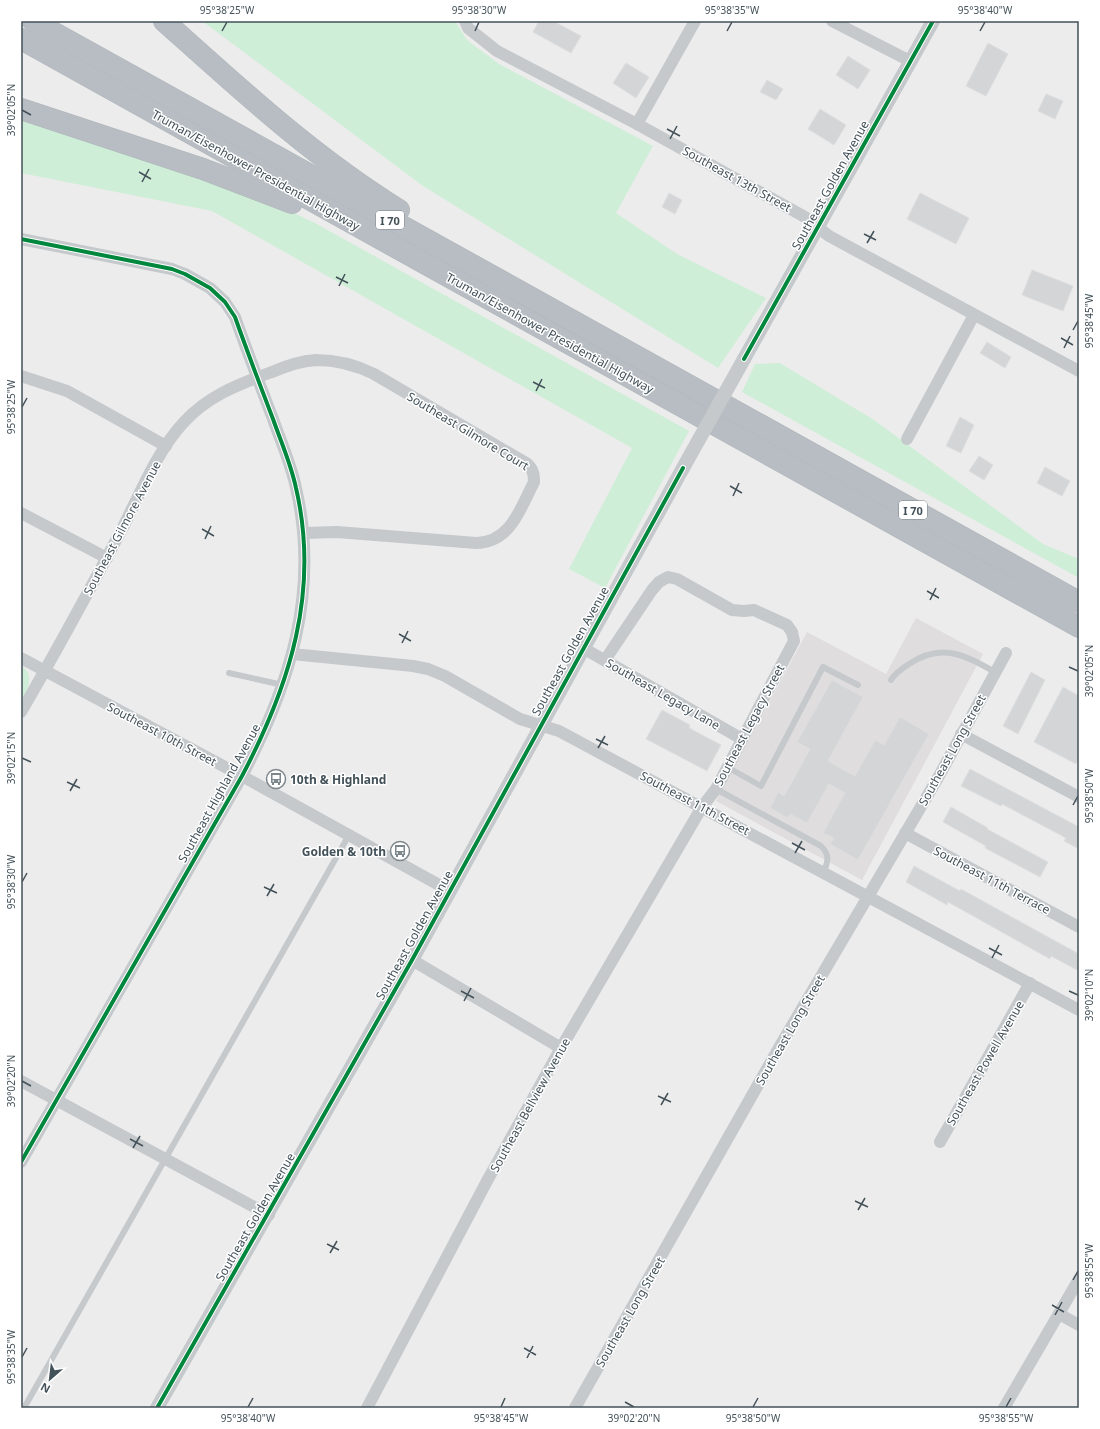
<svg xmlns="http://www.w3.org/2000/svg" width="1100" height="1429" font-family="'Noto Sans',sans-serif">
<rect width="100%" height="100%" fill="#edecec"/>
<!-- education -->
<path fill="#dfddde" d="M916,618L983,654L862,880L716,801L807,632L886,674Z"/>
<!-- green -->
<g fill="#ceeed7">
<path d="M202,21H455L467,40L499,64L653,146L616,213L677,254L766,298L718,368L423,186Z"/>
<path d="M21,118L258,196L315,223L689,431L605,588L569,569L632,448L212,211L21,173Z"/>
<path d="M780,363L874,420L1043,544L1079,559V578L742,392L755,364Z"/>
<path d="M21,666C36,674 27,691 21,702Z"/>
</g>
<!-- building -->
<g fill="#d4d5d7" stroke="#dededf">
<path d="M539,21H553L581,36L571,53L533,32Z"/>
<path d="M988,43L1008,54L986,96L966,86Z"/>
<path d="M848,56L870,70L858,89L836,75Z"/>
<path d="M626,63L649,77L636,98L613,83Z"/>
<path d="M767,80L783,89L776,100L760,92Z"/>
<path d="M1046,94L1063,101L1055,119L1038,111Z"/>
<path d="M820,109L846,125L834,145L808,129Z"/>
<path d="M669,193L682,200L675,214L662,207Z"/>
<path d="M920,193L969,218L956,244L907,219Z"/>
<path d="M1032,270L1073,286L1063,311L1022,295Z"/>
<path d="M987,342L1011,357L1005,368L980,353Z"/>
<path d="M960,417L974,425L961,453L946,446Z"/>
<path d="M979,456L993,465L984,480L969,471Z"/>
<path d="M1045,467L1070,481L1062,496L1037,483Z"/>
<path d="M1031,672L1045,680L1018,734L1003,726Z"/>
<path d="M832,680L863,697L828,761L855,776L875,740L884,745L900,717L929,734L858,860L830,844L834,838L823,833L845,793L829,784L807,823L790,814L788,818L770,808L778,792L784,796L810,749L797,742Z"/>
<path d="M1063,687L1079,696V758L1076,764L1034,742Z"/>
<path d="M662,710L690,725L689,728L721,745L707,771L646,739Z"/>
<path d="M970,769L1079,827V849L1064,841L1066,838L1002,804L1001,806L961,786Z"/>
<path d="M951,807L988,828L987,829L1048,862L1040,877L985,848L986,846L943,822Z"/>
<path d="M914,866L960,891L961,889L1079,954V971L1051,956L1050,959L948,902L947,905L906,882Z"/>
</g>
<g fill="none" stroke-linecap="round" stroke-linejoin="round">
<!-- motorway casing -->
<g stroke="#b0b7bc" stroke-width="22">
<g id="motorway">
<path d="M33,21L1079,602"/>
<path d="M164,21C240,89 312,156 399,210"/>
<path d="M21,39L1079,627"/>
<path d="M21,109L203,169L292,203"/>
</g>
</g>
<!-- service -->
<g stroke="#c5c9cc" stroke-width="6">
<path d="M229,673L283,685"/>
<path d="M891,680C895,673 903,668 909,664C942,642 964,655 995,672"/>
<path d="M727,767L761,786L823,667L858,685"/>
<path d="M716,789L821,846C830,855 828,861 824,872"/>
<path d="M24,1408L349,835"/>
</g>
<!-- minor -->
<g stroke="#c5c9cc" stroke-width="12">
<path d="M465,21L468,28L497,51L637,124L805,217L829,236L1079,371"/>
<path d="M832,21L910,61"/>
<path d="M637,124L695,21"/>
<path d="M21,239L172,269L185,274L210,288L225,302L235,317C247,351 260,385 273,419C281,442 291,464 296,488C320,591 290,685 242,776L21,1162"/>
<path d="M21,376L67,391L166,446"/>
<path d="M907,439L974,315"/>
<path d="M21,513L107,558"/>
<path d="M583,648L742,739"/>
<path d="M292,654L413,666L428,669L445,676L520,719L559,731L1079,1010"/>
<path d="M21,658L242,776L450,891"/>
<path d="M21,712C56,652 89,591 122,529C140,494 157,451 184,422C208,396 237,385 269,373C285,367 299,361 316,360C337,360 356,365 374,374L526,463C533,468 534,474 534,482C520,509 511,542 476,543L337,532L304,533"/>
<path d="M961,734L1079,797"/>
<path d="M905,833L1079,927"/>
<path d="M412,960L561,1048"/>
<path d="M21,1081L269,1215"/>
<path d="M940,1142L1030,983"/>
<path d="M1059,1314L1079,1325"/>
<path d="M367,1408L487,1181L561,1048L702,807L716,789L794,641L792,632L787,625L754,610L744,611L732,610L677,579L668,577L659,582L652,590L605,660"/>
<path d="M575,1408L780,1046L939,776L1006,653"/>
<path d="M1004,1408L1079,1279"/>
</g>
<!-- tertiary -->
<g stroke="#c5c9cc" stroke-width="14">
<path d="M744,359L933,21"/>
<path d="M157,1408L412,960L683,468"/>
</g>
<!-- motorway -->
<use href="#motorway" stroke="#b7bdc2" stroke-width="21"/>
<!-- tertiary-bridge -->
<path stroke="#c5c9cc" stroke-width="14" d="M683,468L744,359"/>
<!-- cycleway casing -->
<g stroke="#fff" stroke-width="6">
<g id="cycleway">
<path d="M21,239L172,269L185,274L210,288L225,302L235,317C247,351 260,385 273,419C281,442 291,464 296,488C320,591 290,685 242,776L21,1162"/>
<path d="M744,359L933,21"/>
<path d="M157,1408L412,960L683,468"/>
</g>
</g>
<!-- cycleway -->
<use href="#cycleway" stroke="#00873e" stroke-width="4"/>
</g>
<!-- ticks -->
<path fill="none" stroke="#435159" stroke-width="1.5" d="M222,31L227,22M475,31L479,22M727,31L732,22M980,31L985,22M22,110L31,115M667,129L680,136M670,139L677,126M139,172L151,179M142,182L149,169M864,234L876,240M867,243L874,231M336,277L348,283M339,286L345,274M1073,330L1078,321M1061,338L1073,345M1064,348L1070,336M533,382L545,388M536,391L542,379M22,407L27,398M730,486L742,493M733,496L739,483M202,529L214,536M205,539L211,526M927,591L939,598M930,600L936,588M399,634L411,641M402,643L408,631M1069,667L1078,671M596,739L608,745M598,748L605,736M22,758L31,762M67,782L80,788M70,791L77,779M1073,805L1078,796M792,843L805,850M795,853L802,841M22,882L27,873M264,887L277,893M267,896L274,884M989,948L1002,955M992,958L999,945M461,991L474,998M1069,991L1078,995M464,1001L471,988M22,1081L31,1086M658,1096L671,1102M661,1105L668,1093M130,1139L143,1146M133,1148L140,1136M855,1201L868,1207M858,1210L865,1198M327,1244L339,1250M330,1253L337,1241M1073,1280L1078,1271M1052,1305L1064,1312M1055,1315L1062,1302M524,1348L536,1355M22,1357L27,1348M527,1358L533,1346M625,1402L634,1407M248,1407L253,1398M501,1407L505,1398M753,1407L758,1398M1006,1407L1011,1398"/>
<!-- icons -->
<defs>
<g id="bus-ring" transform="scale(1)"><circle r="9.5" fill="#fff" stroke="#7e878c" stroke-width="1.5"/><path d="M-5-6H5V4H4V6H2V4H-2V6H-4V4H-5ZM-3.5-4V0h7V-4ZM-3.5 1.2v1.5H-2V1.2ZM2 1.2v1.5H3.5V1.2Z" fill="#7e878c"/></g>
</defs>
<g fill-rule="evenodd">
<use href="#bus-ring" x="276" y="779"/>
<use href="#bus-ring" x="400" y="851"/>
</g>
<g text-anchor="middle" dominant-baseline="central" stroke-width="3" stroke-linejoin="round" paint-order="stroke">
<!-- shield labels -->
<g fill="#fff" stroke="#7b858b" stroke-width="1">
<rect x="376" y="211" width="28" height="18" rx="3"/>
<rect x="899" y="501" width="28" height="18" rx="3"/>
</g>
<g font-size="11" font-weight="bold" fill="#435159">
<text x="390" y="220">I 70</text>
<text x="913" y="510">I 70</text>
</g>
<!-- street labels -->
<g font-size="12" fill="#435159" stroke="#fff">
<text transform="translate(256 170) rotate(29)">Truman/Eisenhower Presidential Highway</text>
<text transform="translate(737 179) rotate(29)">Southeast 13th Street</text>
<text transform="translate(830 185) rotate(-61)">Southeast Golden Avenue</text>
<text transform="translate(550 333) rotate(29)">Truman/Eisenhower Presidential Highway</text>
<text transform="translate(468 431) rotate(31)">Southeast Gilmore Court</text>
<text transform="translate(122 528) rotate(-62)">Southeast Gilmore Avenue</text>
<text transform="translate(570 651) rotate(-61)">Southeast Golden Avenue</text>
<text transform="translate(663 694) rotate(30)">Southeast Legacy Lane</text>
<text transform="translate(749 725) rotate(-62)">Southeast Legacy Street</text>
<text transform="translate(162 734) rotate(28)">Southeast 10th Street</text>
<text transform="translate(952 750) rotate(-61)">Southeast Long Street</text>
<text transform="translate(219 793) rotate(-61)">Southeast Highland Avenue</text>
<text transform="translate(695 803) rotate(28)">Southeast 11th Street</text>
<text transform="translate(992 880) rotate(28)">Southeast 11th Terrace</text>
<text transform="translate(414 935) rotate(-61)">Southeast Golden Avenue</text>
<text transform="translate(790 1030) rotate(-60)">Southeast Long Street</text>
<text transform="translate(985 1063) rotate(-60)">Southeast Powell Avenue</text>
<text transform="translate(530 1105) rotate(-61)">Southeast Bellview Avenue</text>
<text transform="translate(255 1217) rotate(-60)">Southeast Golden Avenue</text>
<text transform="translate(630 1312) rotate(-60)">Southeast Long Street</text>
</g>
<!-- poi labels -->
<g font-size="12" font-weight="bold" fill="#435159" stroke="#fff" text-anchor="start">
<text x="290" y="779">10th &amp; Highland</text>
<text x="386" y="851" text-anchor="end">Golden &amp; 10th</text>
</g>
</g>
<!-- border -->
<rect width="1100" height="1429" fill="none" stroke="#ffffff" stroke-width="44"/>
<!-- north arrow -->
<g transform="translate(50 1379) rotate(208)" stroke="#ffffff" stroke-width="3" paint-order="stroke">
<path d="M0-3L7 15L0 10L-7 15Z" fill="#435159"/>
<text y="-6" font-size="11" font-weight="bold" text-anchor="middle" fill="#435159">N</text>
</g>
<rect x="22" y="22" width="1056" height="1385" fill="none" stroke="#435159" stroke-width="1.5"/>
<g font-size="10" text-anchor="middle" fill="#435159">
<text x="227" y="14">95°38'25"W</text>
<text x="479" y="14">95°38'30"W</text>
<text x="732" y="14">95°38'35"W</text>
<text x="985" y="14">95°38'40"W</text>
<text transform="translate(11 110) rotate(-90)" y="4">39°02'05"N</text>
<text transform="translate(1089 321) rotate(-90)" y="4">95°38'45"W</text>
<text transform="translate(11 407) rotate(-90)" y="4">95°38'25"W</text>
<text transform="translate(1089 671) rotate(-90)" y="4">39°02'05"N</text>
<text transform="translate(11 758) rotate(-90)" y="4">39°02'15"N</text>
<text transform="translate(1089 796) rotate(-90)" y="4">95°38'50"W</text>
<text transform="translate(11 882) rotate(-90)" y="4">95°38'30"W</text>
<text transform="translate(1089 995) rotate(-90)" y="4">39°02'10"N</text>
<text transform="translate(11 1081) rotate(-90)" y="4">39°02'20"N</text>
<text transform="translate(1089 1271) rotate(-90)" y="4">95°38'55"W</text>
<text transform="translate(11 1357) rotate(-90)" y="4">95°38'35"W</text>
<text x="248" y="1422">95°38'40"W</text>
<text x="501" y="1422">95°38'45"W</text>
<text x="634" y="1422">39°02'20"N</text>
<text x="753" y="1422">95°38'50"W</text>
<text x="1006" y="1422">95°38'55"W</text>
</g>
</svg>
